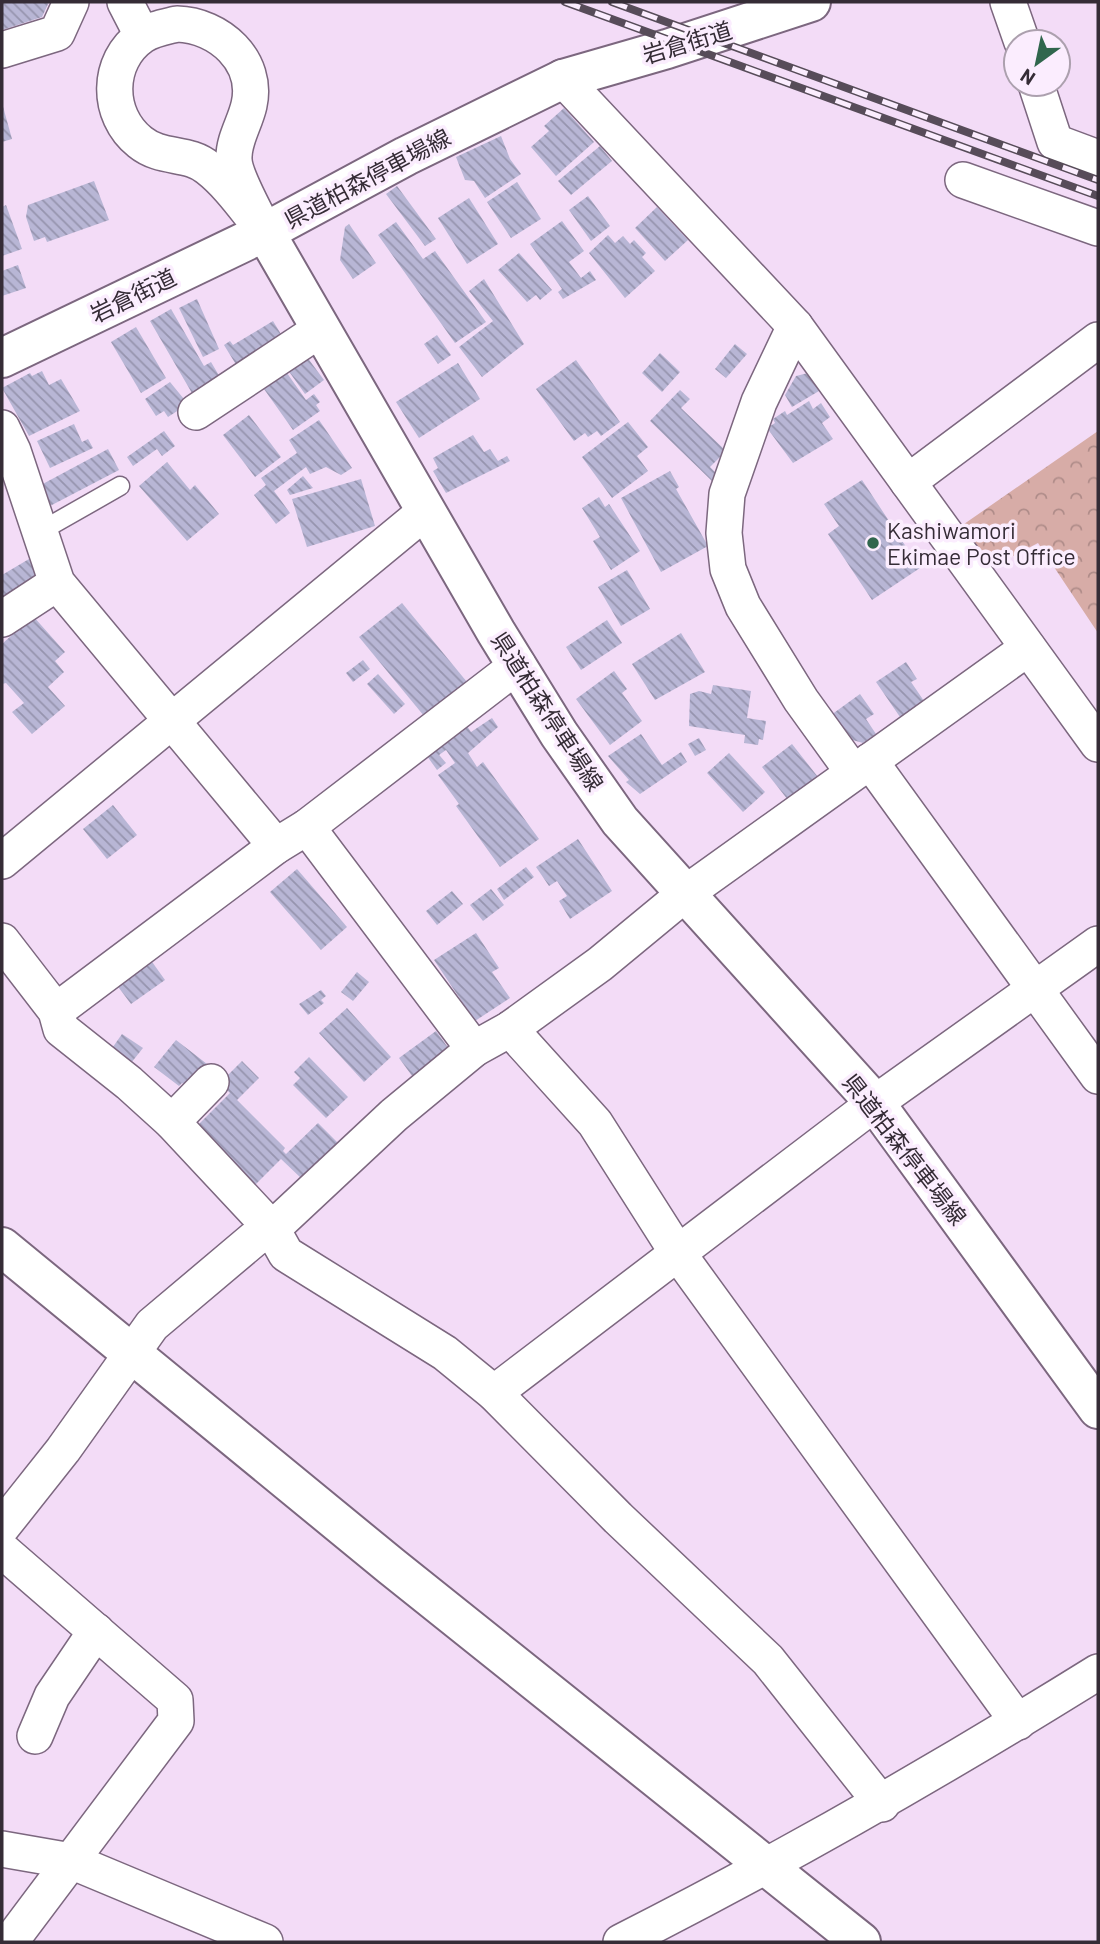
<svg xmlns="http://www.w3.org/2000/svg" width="1100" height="1944" font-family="Barlow,'Noto Sans JP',sans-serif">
<defs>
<pattern id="forest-crowns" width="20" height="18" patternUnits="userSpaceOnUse" patternTransform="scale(1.75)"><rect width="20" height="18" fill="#d7aca7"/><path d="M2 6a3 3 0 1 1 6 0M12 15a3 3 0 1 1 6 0" fill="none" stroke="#af8c89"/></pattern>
<pattern id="building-back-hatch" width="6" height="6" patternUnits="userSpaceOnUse" patternTransform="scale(1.75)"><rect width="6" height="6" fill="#b8b6d5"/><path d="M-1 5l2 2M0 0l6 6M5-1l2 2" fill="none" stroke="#9694ae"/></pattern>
</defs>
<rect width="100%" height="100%" fill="#f3dcf7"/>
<!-- forest -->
<path fill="url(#forest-crowns)" d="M1098,431V633L1038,543L983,572L954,531Z"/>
<!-- building -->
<g fill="url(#building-back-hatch)">
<path d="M2,2H49L42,17L2,30Z"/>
<path d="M2,103L12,139L2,142Z"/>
<path d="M564,108L594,142L556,176L531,147L549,131L544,126Z"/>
<path d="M501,136L510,159L521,174L485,198L474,181L465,180L456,157Z"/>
<path d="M600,146L612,161L571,195L558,181Z"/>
<path d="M94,181L109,220L47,242L45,237L34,241L26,217L28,205Z"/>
<path d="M517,182L541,219L511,238L487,202Z"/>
<path d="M397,186L436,239L425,246L386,194Z"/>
<path d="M588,196L610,226L591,241L569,210Z"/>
<path d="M469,198L498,244L467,264L438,218Z"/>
<path d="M6,205L22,249L2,256V207Z"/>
<path d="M657,207L688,240L665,261L635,228Z"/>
<path d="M562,221L584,251L569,262L581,278L590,271L596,280L563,299L558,292L562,289L530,244Z"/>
<path d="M396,222L423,259L435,251L486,322L455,343L378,235Z"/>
<path d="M349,224L376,263L353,279L340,260L345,227Z"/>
<path d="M608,235L615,243L623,236L630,244L634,240L646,253L642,257L655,271L625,298L589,253Z"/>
<path d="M519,253L552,290L540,300L536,295L527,302L498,270Z"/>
<path d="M18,265L26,288L2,296V271Z"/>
<path d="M484,279L524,344L482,377L459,347L493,321L469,291Z"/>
<path d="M197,299L219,349L203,357L179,308Z"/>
<path d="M171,309L204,366L211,362L224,384L196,400L150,321Z"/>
<path d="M273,321L287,344L240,371L224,345L230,341L233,345Z"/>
<path d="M136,327L166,378L141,393L111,342Z"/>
<path d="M437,335L451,355L438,364L424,344Z"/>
<path d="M735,344L747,354L726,378L715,369Z"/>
<path d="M304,353L324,380L305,394L285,366Z"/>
<path d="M660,353L680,372L662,392L642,373Z"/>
<path d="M576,360L620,422L601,436L597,431L588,437L585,433L574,441L536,389Z"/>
<path d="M458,363L480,399L419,438L396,402Z"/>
<path d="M282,366L306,400L314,394L320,402L316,405L320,411L293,430L259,382Z"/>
<path d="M42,371L49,385L61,379L80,411L29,436L2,388L30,373L32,376Z"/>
<path d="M808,373L819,391L792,407L785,395L796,376Z"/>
<path d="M170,382L188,404L168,417L164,411L156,416L145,399Z"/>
<path d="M680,390L690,399L681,408L726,451L710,467L719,476L713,482L650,421Z"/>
<path d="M809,401L813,409L821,403L830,417L822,423L833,439L793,463L767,428L775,423L773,419L785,411L787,415Z"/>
<path d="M249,415L281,457L255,477L223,435Z"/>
<path d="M319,420L352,468L341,475L326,467L310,474L306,467L274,491L290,513L276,524L254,495L266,485L261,478L297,453L289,440Z"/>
<path d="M628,422L648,447L637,456L648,471L612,498L582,457Z"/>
<path d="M74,424L82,442L88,439L93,448L50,468L37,441Z"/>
<path d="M164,431L175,446L162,456L157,449L133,466L127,457Z"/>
<path d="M473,435L484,452L490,449L498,461L507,456L510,461L446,493L433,471L438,468L433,458Z"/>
<path d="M108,449L119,470L50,506L39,486Z"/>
<path d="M167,462L190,490L195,485L219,514L187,541L139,486Z"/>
<path d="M670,471L679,487L676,489L708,546L661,572L621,498Z"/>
<path d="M303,476L313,488L290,495L287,490Z"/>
<path d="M361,479L375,526L307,547L292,499Z"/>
<path d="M862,480L920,568L872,600L828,534L839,526L824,504Z"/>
<path d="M599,497L605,507L609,504L640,551L611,570L593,541L600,537L582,508Z"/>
<path d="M29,559L41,582L2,604V575Z"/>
<path d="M627,570L650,609L621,626L598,587Z"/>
<path d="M402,603L467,682L424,716L359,637Z"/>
<path d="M33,616L65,652L55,661L64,672L48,687L65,706L32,734L12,712L24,703L6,683L2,684V644Z"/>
<path d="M607,620L622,643L581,670L566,647Z"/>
<path d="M681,633L705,672L655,700L632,664Z"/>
<path d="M363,660L370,669L353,682L346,673Z"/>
<path d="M906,662L917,679L911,682L924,701L900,717L876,682Z"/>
<path d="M614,671L627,689L622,693L642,721L610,745L576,699Z"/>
<path d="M378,674L405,704L394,714L367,684Z"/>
<path d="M713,685L751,691L747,718L766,721L763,740L759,739L758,745L744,743L745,735L689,726L690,694L699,691L711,694Z"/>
<path d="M860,694L874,714L866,719L876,734L863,743L849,739L831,715Z"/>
<path d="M492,718L498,727L468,753L477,767L483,762L539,839L500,867L456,806L459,804L438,775L455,763L446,750L439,755L446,763L437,770L427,756L465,723L471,732Z"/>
<path d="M641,734L662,765L681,752L687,762L640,794L626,782L629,780L608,756Z"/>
<path d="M699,738L706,750L695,756L688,744Z"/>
<path d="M792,744L818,777L788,800L762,767Z"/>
<path d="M729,753L765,792L743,812L707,773Z"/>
<path d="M113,805L137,835L107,859L83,829Z"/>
<path d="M578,839L612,891L570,919L559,901L567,896L557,881L549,886L536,867Z"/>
<path d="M526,867L534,877L504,900L497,889Z"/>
<path d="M297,869L347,927L321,950L270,892Z"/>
<path d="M491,889L504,905L483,921L470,905Z"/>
<path d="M452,891L463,904L437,925L426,911Z"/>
<path d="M476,933L499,968L492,972L510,998L475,1021L434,960Z"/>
<path d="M150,959L165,980L131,1004L116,984Z"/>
<path d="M357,972L369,982L353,1001L341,992Z"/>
<path d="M321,990L326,996L321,1000L324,1003L308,1015L299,1004Z"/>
<path d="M347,1008L391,1057L364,1082L319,1033Z"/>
<path d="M436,1031L452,1053L415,1080L399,1058Z"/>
<path d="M122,1034L143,1048L127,1068L108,1054Z"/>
<path d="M176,1040L207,1064L188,1087L182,1083L179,1086L154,1067Z"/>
<path d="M309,1057L348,1097L326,1118L293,1085L300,1078L294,1072Z"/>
<path d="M242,1061L259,1078L237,1100L285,1148L283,1151L286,1154L318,1123L338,1143L302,1179L281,1159L254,1186L196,1127L230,1093L220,1083Z"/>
</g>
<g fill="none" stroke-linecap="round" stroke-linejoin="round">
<!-- service casing -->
<g stroke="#7c677f" stroke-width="21">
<path id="service" d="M41,531L120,486"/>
</g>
<!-- minor casing -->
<g stroke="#7c677f" stroke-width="38">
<g id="minor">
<path d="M125,2L142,35"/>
<path d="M1008,2L1022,42"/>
<path d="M177,24C219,25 259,61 249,105C245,123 234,139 234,157C233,174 257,215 265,232C247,211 230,185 208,168C188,151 162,160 140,142C106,115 106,61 142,36C152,29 165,27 177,24Z"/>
<path d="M2,50L57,33L71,2"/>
<path d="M563,79L795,326L1098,744"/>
<path d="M1036,84L1055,142L1098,158"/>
<path d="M963,180L1098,228"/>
<path d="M795,326L759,402L727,494L724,533L728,569L743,606L801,700L853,772"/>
<path d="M196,412L321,329"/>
<path d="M2,428L13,451L57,583L276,846"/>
<path d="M908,482L1098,340"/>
<path d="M2,619L57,583"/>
<path d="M870,761L1098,1076"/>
<path d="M307,827L474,1049"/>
<path d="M2,861L426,511"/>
<path d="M2,941L56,1011L61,1029L129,1083L172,1122L272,1229L286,1254L445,1353L494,1393L618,1518L768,1660L882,1804"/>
<path d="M56,1011L276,846L307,827L518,665"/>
<path d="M510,1029L595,1123L677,1252L1018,1722"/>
<path d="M172,1122L211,1082"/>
<path d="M494,1393L875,1103L1098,944"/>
<path d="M2,1527L63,1450L152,1325L254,1239L272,1229L394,1115L474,1049L510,1029L600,964L686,893L1028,648"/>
<path d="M2,1550L175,1700L176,1721L10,1942"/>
<path d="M35,1736L52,1696L96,1631"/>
<path d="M2,1849L71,1861L265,1942"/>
<path d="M621,1942C785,1859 942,1769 1098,1672"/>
</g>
</g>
<!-- tertiary casing -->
<g stroke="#7c677f" stroke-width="42">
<g id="tertiary">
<path d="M563,79L667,49L811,2"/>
<path d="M2,358L265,232"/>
<path d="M2,1247L391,1566L861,1942"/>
</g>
</g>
<!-- secondary casing -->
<g stroke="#7c677f" stroke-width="42">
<path id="secondary" d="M563,79L406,156L265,232L496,632L559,734L620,821L875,1103L1098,1409"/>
</g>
<!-- service -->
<use href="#service" stroke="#fff" stroke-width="18"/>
<!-- minor -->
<use href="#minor" stroke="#fff" stroke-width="35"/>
<!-- tertiary -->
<use href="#tertiary" stroke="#fff" stroke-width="38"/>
<!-- secondary -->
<use href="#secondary" stroke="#fff" stroke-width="38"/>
<!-- rail casing -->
<g stroke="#574c59" stroke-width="8">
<g id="rail">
<path d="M565,2L1098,196"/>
<path d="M612,2L1098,180"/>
</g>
</g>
<!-- rail -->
<use href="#rail" stroke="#fbedfe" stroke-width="5" stroke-dasharray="16" stroke-linecap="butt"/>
</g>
<!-- markers -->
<circle fill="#30664d" stroke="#fbedfe" stroke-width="2.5" cx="873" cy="543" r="7"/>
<g text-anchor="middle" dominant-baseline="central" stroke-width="7" stroke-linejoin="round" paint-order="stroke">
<!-- street labels -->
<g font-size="23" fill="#352c36" stroke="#fbedfe">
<text transform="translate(687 42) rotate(-17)">岩倉街道</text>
<text transform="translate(367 178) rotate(-28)">県道柏森停車場線</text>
<text transform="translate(133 295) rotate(-26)">岩倉街道</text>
<text transform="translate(548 711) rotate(57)">県道柏森停車場線</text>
<text transform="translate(905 1149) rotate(52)">県道柏森停車場線</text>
</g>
<!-- poi labels -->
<g font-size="23" fill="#352c36" stroke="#fbedfe" text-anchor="start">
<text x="887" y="530">Kashiwamori<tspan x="887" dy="26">Ekimae Post Office</tspan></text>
</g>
</g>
<!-- border -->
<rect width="1100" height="1944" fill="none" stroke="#352c36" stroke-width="7"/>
<!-- north arrow -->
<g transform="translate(1037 63) rotate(213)"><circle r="33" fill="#fbedfe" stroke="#aca0ae" stroke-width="2"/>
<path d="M0-5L12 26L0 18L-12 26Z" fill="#30664d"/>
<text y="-10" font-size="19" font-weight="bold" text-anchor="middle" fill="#352c36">N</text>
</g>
</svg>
